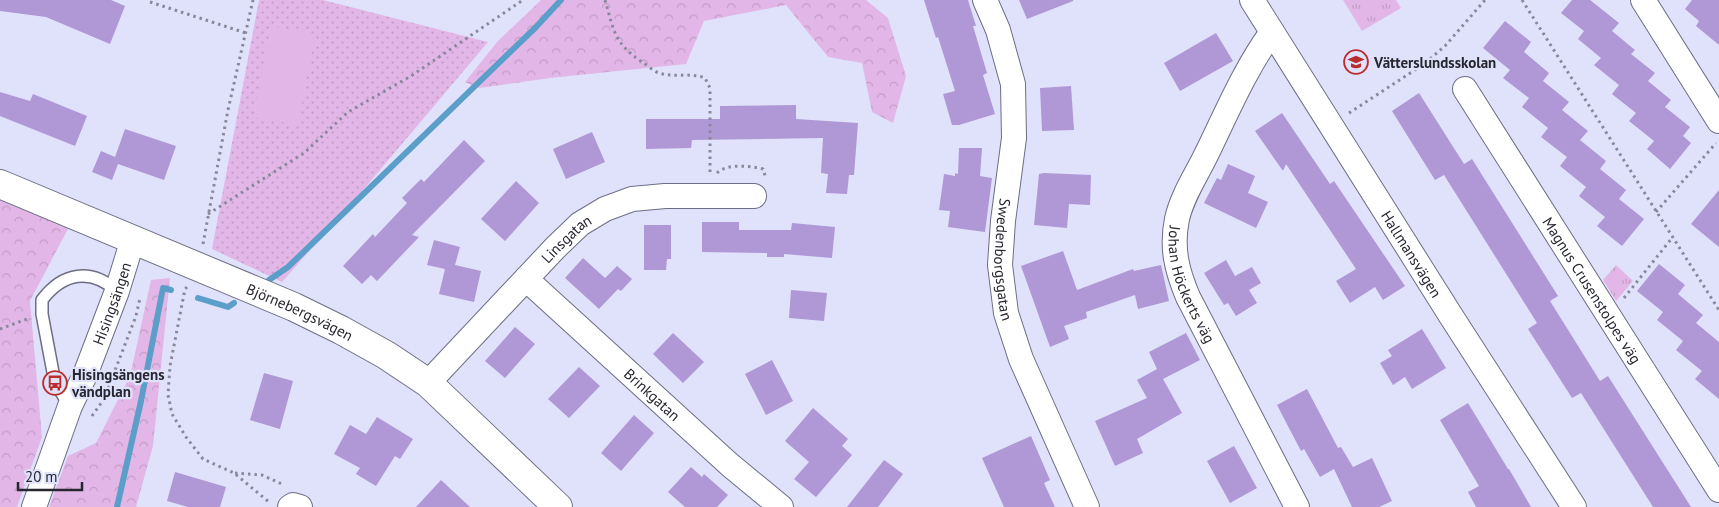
<svg xmlns="http://www.w3.org/2000/svg" width="1719" height="507" font-family="'PT Sans',sans-serif">
<defs>
<pattern id="grass-dots" width="8" height="8" patternUnits="userSpaceOnUse" patternTransform="scale(1.25)"><rect width="8" height="8" fill="#e2b7e7"/><path d="M2 2h.1M6 6h.1" fill="none" stroke="#c29dc6" stroke-width="1.8" stroke-linecap="round"/></pattern>
<pattern id="forest-crowns" width="20" height="18" patternUnits="userSpaceOnUse" patternTransform="scale(1.25)"><rect width="20" height="18" fill="#e2b7e7"/><path d="M2 6a3 3 0 1 1 6 0M12 15a3 3 0 1 1 6 0" fill="none" stroke="#c29dc6"/></pattern>
<pattern id="park-tufts" width="24" height="20" patternUnits="userSpaceOnUse" patternTransform="scale(1.25)"><rect width="24" height="20" fill="#e2b7e7"/><path d="M3 7l-1-3M5 7V3M7 7l1-3M15 17l-1-3M17 17v-4M19 17l1-3" fill="none" stroke="#c29dc6"/></pattern>
</defs>
<rect width="100%" height="100%" fill="#e0e2fc"/>
<!-- grass -->
<path fill="url(#grass-dots)" d="M259,0H323L488,42L358,196L282,282L212,249Z"/>
<!-- forest -->
<g fill="url(#forest-crowns)">
<path d="M541,0H866L888,18L906,76L893,123L872,112L862,63L828,57L786,5L704,21L686,64L550,78L479,88L465,82L497,42Z"/>
<path d="M0,199L69,227L30,301L42,437L17,507H0Z"/>
<path d="M170,278L153,446L136,507H49L68,456L96,443L130,376L151,280Z"/>
</g>
<!-- park -->
<g fill="url(#park-tufts)">
<path d="M1343,0H1396L1401,8L1362,31Z"/>
<path d="M1616,265L1633,281L1616,301L1603,280Z"/>
</g>
<!-- pitch -->
<path fill="#e2b7e7" d="M271,26L315,34L298,125L253,117Z"/>
<g fill="none" stroke-linecap="round" stroke-linejoin="round">
<!-- stream -->
<g stroke="#5c9eca" stroke-width="6">
<path d="M269,280L288,267L536,27L561,0"/>
<path d="M198,298L228,307L234,303"/>
<path d="M117,507L141,401L163,288L171,290"/>
</g>
</g>
<!-- building -->
<g fill="#b097d6">
<path d="M0,0H111L125,6L110,44L46,17L0,11Z"/>
<path d="M924,0H968L976,26H973L987,73L983,75L995,114L959,125H952L943,94L955,91L938,37L936,38Z"/>
<path d="M1019,0H1073V1L1027,19Z"/>
<path d="M1572,0H1590L1619,23L1612,31L1635,50L1631,54L1655,73L1648,81L1671,100L1665,107L1690,127L1683,136L1691,143L1670,169L1647,149L1654,141L1629,121L1636,113L1612,94L1619,85L1594,65L1601,58L1578,39L1584,31L1561,13Z"/>
<path d="M1692,0H1719V45L1696,26L1699,21L1685,9Z"/>
<path d="M1505,21L1531,42L1524,52L1549,73L1543,81L1569,102L1562,110L1588,131L1580,140L1606,161L1600,169L1626,190L1619,199L1644,219L1622,246L1597,226L1605,217L1579,196L1586,187L1560,166L1567,157L1541,137L1548,128L1522,107L1529,98L1503,78L1510,70L1483,48Z"/>
<path d="M1216,33L1233,61L1180,91L1164,63Z"/>
<path d="M1071,86L1074,130L1042,131L1040,88Z"/>
<path d="M0,92L30,101L33,94L87,116L75,146L0,116Z"/>
<path d="M1419,93L1464,164L1472,159L1558,296L1550,301L1600,381L1608,376L1691,507H1653L1581,393L1572,398L1528,329L1537,323L1444,175L1435,180L1392,111Z"/>
<path d="M796,105V119L858,123L854,175H849L847,194L826,193L828,174L821,173L823,138L692,140L691,148L646,149V119H720V106Z"/>
<path d="M1282,113L1330,184L1334,181L1405,286L1383,300L1375,287L1350,303L1336,281L1356,269L1286,164L1283,171L1255,131Z"/>
<path d="M125,129L176,146L164,180L118,164L112,180L92,172L101,151L115,157Z"/>
<path d="M592,132L605,162L566,179L553,149Z"/>
<path d="M464,140L485,161L412,235L419,237L377,281L371,275L362,284L343,266L373,234L375,237L407,203L402,198L421,179L424,182Z"/>
<path d="M959,148H982L980,176L992,178L985,232L948,227L950,211L939,210L944,174L955,176V173L958,174Z"/>
<path d="M1228,164L1255,176L1248,193L1268,202L1256,228L1204,203L1217,178L1221,180Z"/>
<path d="M1044,173L1091,175L1090,205L1069,204L1067,228L1034,225L1039,174Z"/>
<path d="M516,181L539,203L505,241L481,219Z"/>
<path d="M1719,190V247L1691,224Z"/>
<path d="M702,222H739V230H791L792,223L835,227L832,258L784,254V257H767V253L702,252Z"/>
<path d="M644,225H671V259H667L666,270H644Z"/>
<path d="M434,240L460,247L455,265L481,271L474,302L439,294L445,269L427,265Z"/>
<path d="M1063,251L1077,290L1133,269L1134,271L1161,265L1169,301L1138,309L1135,295L1086,312L1087,318L1064,326L1069,339L1050,347L1021,266Z"/>
<path d="M583,258L605,278L617,266L632,279L621,291L618,289L599,309L565,278Z"/>
<path d="M1226,260L1235,276L1252,267L1261,283L1249,290L1257,303L1236,316L1228,303L1224,305L1204,273Z"/>
<path d="M1659,264L1685,285L1678,294L1703,315L1696,323L1719,342V399L1695,379L1702,371L1676,350L1683,341L1657,320L1663,312L1637,291Z"/>
<path d="M791,290L827,293L824,321L789,318Z"/>
<path d="M515,327L535,344L505,378L485,361Z"/>
<path d="M1422,329L1446,368L1412,389L1405,377L1393,385L1380,363L1392,356L1388,350Z"/>
<path d="M673,333L704,362L683,383L653,354Z"/>
<path d="M1186,333L1200,360L1163,379L1182,413L1137,439L1143,453L1115,466L1095,421L1147,398L1137,380L1157,369L1149,352Z"/>
<path d="M772,360L793,401L766,415L745,374Z"/>
<path d="M579,367L600,386L569,418L548,399Z"/>
<path d="M264,373L293,381L280,429L250,420Z"/>
<path d="M1307,389L1338,448L1341,447L1353,467L1372,458L1392,501L1379,507H1352L1334,469L1320,477L1304,449L1301,451L1277,405Z"/>
<path d="M1468,403L1508,469H1509L1531,507H1476L1468,492L1479,486L1440,420Z"/>
<path d="M813,408L848,439L842,446L852,455L816,497L794,479L809,462L785,441Z"/>
<path d="M634,415L654,433L621,471L601,453Z"/>
<path d="M377,417L413,439L400,459L395,456L376,486L356,474L360,468L334,454L350,425L366,434Z"/>
<path d="M1031,436L1050,480L1044,483L1055,507H1004L982,458Z"/>
<path d="M1234,446L1257,488L1230,503L1207,461Z"/>
<path d="M884,460L903,474L878,507H847Z"/>
<path d="M691,467L702,477L704,474L728,495L717,507H685L668,492Z"/>
<path d="M175,472L226,487L220,507H188L167,501Z"/>
<path d="M441,480L470,507H416Z"/>
</g>
<g fill="none" stroke-linecap="round" stroke-linejoin="round">
<!-- lane casing -->
<g stroke="#6c6e84" stroke-width="14">
<path id="lane" d="M70,406L55,383L42,314V300C63,272 91,268 117,291"/>
</g>
<!-- street casing -->
<g stroke="#6c6e84" stroke-width="26">
<g id="street">
<path id="s1" d="M985,0L998,30L1013,84L1014,138L1003,221L1000,265L1006,313L1021,359L1087,507"/>
<path id="s2" d="M1252,0L1451,316L1574,507"/>
<path d="M1643,0L1719,121"/>
<path id="s3" d="M1272,32C1245,69 1227,112 1207,153C1197,174 1182,196 1177,219C1171,248 1177,271 1188,297L1297,507"/>
<path id="s4" d="M1465,89L1719,490"/>
<path id="s5" d="M526,279L730,465L781,507"/>
<path id="s6" d="M428,383L555,248L580,224L605,209L632,199L665,196H754"/>
<path id="s7" d="M34,507L70,406L85,375L117,291L133,239"/>
<path d="M290,507L293,505L300,507"/>
</g>
</g>
<!-- secondary casing -->
<g stroke="#6c6e84" stroke-width="30">
<g id="secondary">
<path id="s8" d="M0,184L294,307L341,330L386,355L428,383L558,507"/>
</g>
</g>
<!-- path -->
<g stroke="#87899b" stroke-width="3" stroke-dasharray="2.5 4" stroke-linecap="butt">
<path d="M605,0C614,31 614,43 642,62C647,65 653,71 659,73C674,78 690,72 705,78L710,88V176"/>
<path d="M1522,0L1719,310"/>
<path d="M150,2L246,33"/>
<path d="M1349,113L1424,64L1445,46L1485,0"/>
<path d="M717,173C727,163 751,166 763,169L766,179"/>
<path d="M1656,212L1716,143"/>
<path d="M208,214L304,153L348,112L411,76L523,0"/>
<path d="M203,244L228,110L253,0"/>
<path d="M187,287L185,289L170,366L168,395L172,414L186,437L203,459L234,473L269,502"/>
<path d="M1624,298L1672,238"/>
<path d="M0,329L27,319"/>
<path d="M92,416L104,399L136,316L140,298"/>
<path d="M235,473L262,475L284,485"/>
</g>
<!-- lane -->
<use href="#lane" stroke="#fff" stroke-width="11"/>
<!-- street -->
<use href="#street" stroke="#fff" stroke-width="24"/>
<!-- secondary -->
<use href="#secondary" stroke="#fff" stroke-width="28"/>
</g>
<!-- icons -->
<defs>
<g id="school-ring" transform="scale(1.25)"><circle r="9.5" fill="#e0e2fc" stroke="#bb2c2d" stroke-width="1.5"/><path d="M0-5L7-2L0 1L-7-2ZM-4 1L0 2.5L4 1V4Q0 6-4 4Z" fill="#bb2c2d"/></g>
<g id="bus-ring" transform="scale(1.25)"><circle r="9.5" fill="#e0e2fc" stroke="#bb2c2d" stroke-width="1.5"/><path d="M-5-6H5V4H4V6H2V4H-2V6H-4V4H-5ZM-3.5-4V0h7V-4ZM-3.5 1.2v1.5H-2V1.2ZM2 1.2v1.5H3.5V1.2Z" fill="#bb2c2d"/></g>
</defs>
<g fill-rule="evenodd">
<use href="#school-ring" x="1356" y="62"/>
<use href="#bus-ring" x="55" y="383"/>
</g>
<g text-anchor="middle" dominant-baseline="central" stroke-width="4.5" stroke-linejoin="round" paint-order="stroke">
<!-- poi labels -->
<g font-size="15" font-weight="bold" fill="#262730" stroke="#e0e2fc" text-anchor="start">
<text x="1374" y="62">Vätterslundsskolan</text>
<text x="72" y="374">Hisingsängens<tspan x="72" dy="17">vändplan</tspan></text>
</g>
<!-- street labels -->
<g font-size="15" fill="#262730" stroke="#e0e2fc">
<text stroke="none"><textPath href="#s6" startOffset="200">Linsgatan</textPath></text>
<text stroke="none"><textPath href="#s2" startOffset="300">Hallmansvägen</textPath></text>
<text stroke="none"><textPath href="#s1" startOffset="265">Swedenborgsgatan</textPath></text>
<text stroke="none"><textPath href="#s3" startOffset="279">Johan Höckerts väg</textPath></text>
<text stroke="none"><textPath href="#s4" startOffset="238">Magnus Crusenstolpes väg</textPath></text>
<text stroke="none"><textPath href="#s7" startOffset="218">Hisingsängen</textPath></text>
<text stroke="none"><textPath href="#s8" startOffset="326">Björnebergsvägen</textPath></text>
<text stroke="none"><textPath href="#s5" startOffset="171">Brinkgatan</textPath></text>
</g>
</g>
<!-- scale -->
<path d="M18 482v8h64v-8" fill="none" stroke="#262730" stroke-width="2.5"/>
<text x="25" y="482" font-size="15" fill="#262730" stroke="#e0e2fc" stroke-width="4" paint-order="stroke">20 m</text>
</svg>
